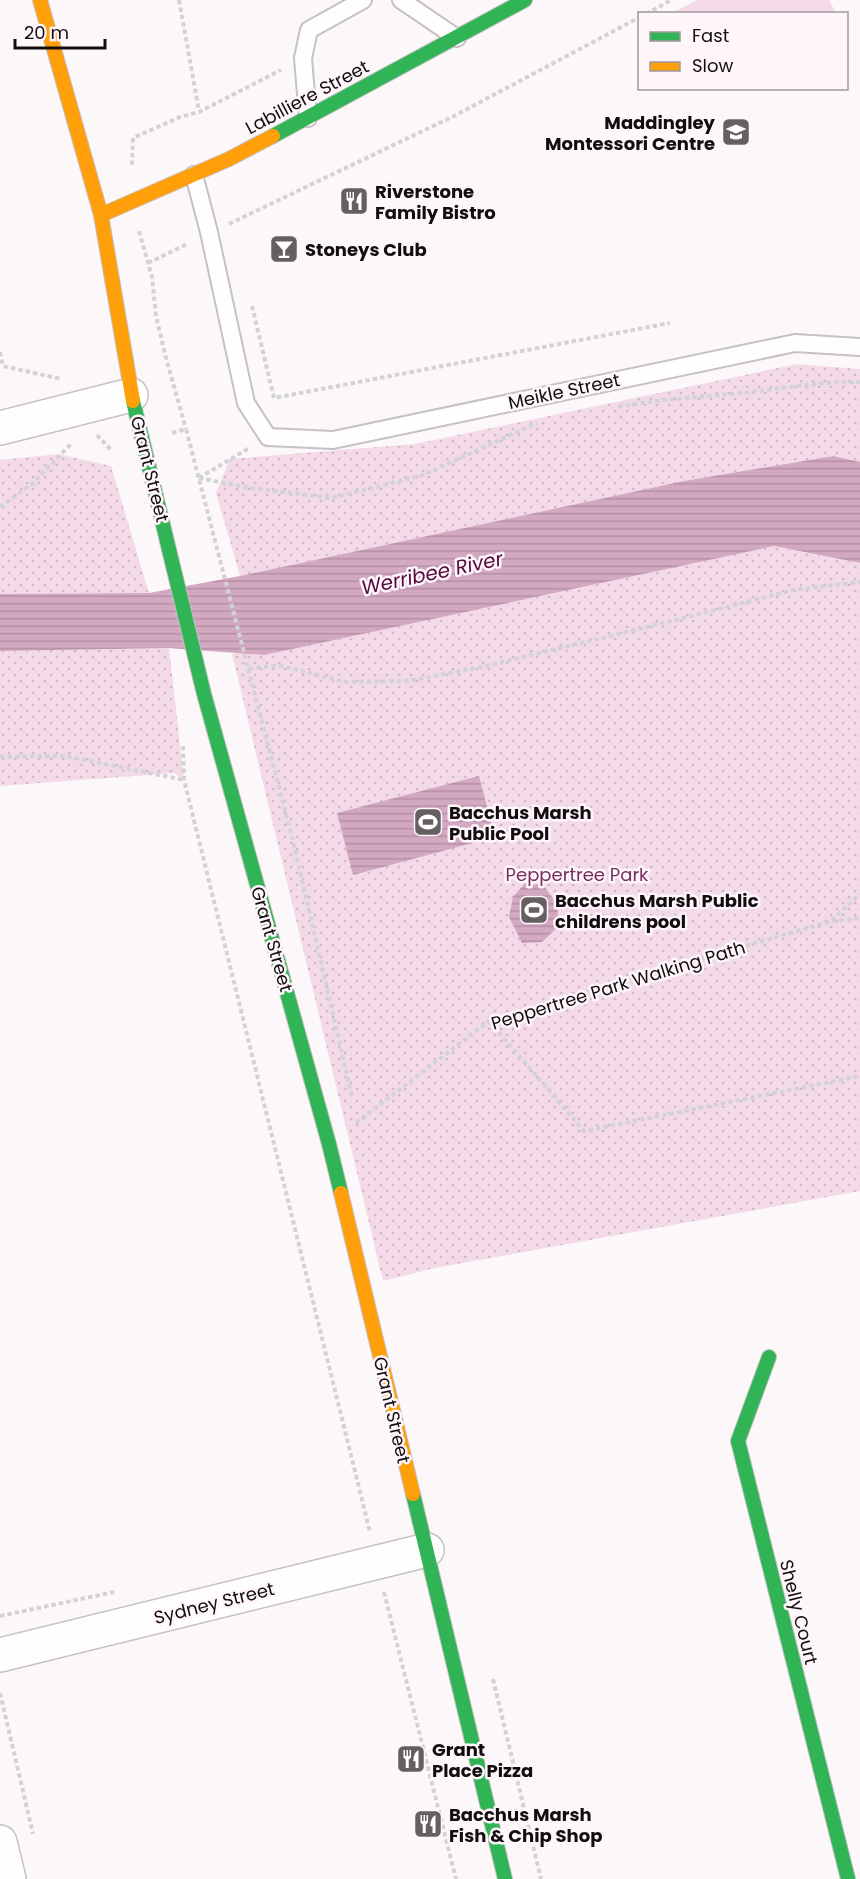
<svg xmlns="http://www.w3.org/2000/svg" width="860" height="1879" font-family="Poppins,sans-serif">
<defs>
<pattern id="park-dots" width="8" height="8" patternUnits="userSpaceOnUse" patternTransform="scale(1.5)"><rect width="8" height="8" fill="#f4dae8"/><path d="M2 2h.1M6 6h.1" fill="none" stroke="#d0bac6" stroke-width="1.8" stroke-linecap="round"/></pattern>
<pattern id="water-rules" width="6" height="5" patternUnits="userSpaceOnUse" patternTransform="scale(1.5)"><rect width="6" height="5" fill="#d3a8c1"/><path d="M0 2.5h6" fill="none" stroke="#b48fa5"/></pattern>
</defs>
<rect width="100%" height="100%" fill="#fcf8fa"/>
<!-- park -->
<g fill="url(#park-dots)">
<path d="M797,364L860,369V462L833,456L684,481L240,576L216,493L230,459L415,444Z"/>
<path d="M59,454L111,466L149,593L0,594V460Z"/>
<path d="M774,546L860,563V1191L435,1268L383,1281L232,654Z"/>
<path d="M169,648L184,780L174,773L0,786V651Z"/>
</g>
<!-- garden -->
<path fill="#f4dae8" d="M697,0H829L836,13H672Z"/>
<!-- water -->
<g fill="url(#water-rules)">
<path d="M833,456L860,462V563L774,546L264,655L169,648L0,651V594L149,593L240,576L684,481Z"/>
<path d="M479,776L495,837L353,875L337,813Z"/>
<path d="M525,883L544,886L557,904L559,926L542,942L522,943L509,917L513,897Z"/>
</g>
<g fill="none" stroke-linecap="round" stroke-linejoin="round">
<!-- lane casing -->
<g stroke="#c6c1c4" stroke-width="20">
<g id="lane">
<path d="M401,0L457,38"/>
<path d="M308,118L303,58L309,30L363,0"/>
<path d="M194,175L209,232L246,403L268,437L333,440L795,343L860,347"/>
</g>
</g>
<!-- street casing -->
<g stroke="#c6c1c4" stroke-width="36">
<g id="street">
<path d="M0,428L131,395"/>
<path d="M0,1655L427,1550"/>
<path d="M0,1842L9,1879"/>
</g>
</g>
<!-- fast casing -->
<g stroke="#c6c1c4" stroke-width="16">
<g id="fast">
<path d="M273,136L525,0"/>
<path d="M133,401L204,694L329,1144L341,1193"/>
<path d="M769,1357L738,1441L848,1879"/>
<path d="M413,1494L505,1879"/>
</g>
</g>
<!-- slow casing -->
<g stroke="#c6c1c4" stroke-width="16">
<g id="slow">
<path d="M40,0L101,215L133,401"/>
<path d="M101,215L229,159L273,136"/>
<path d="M341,1193L413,1494"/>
</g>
</g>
<!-- path -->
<g stroke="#d4d3d3" stroke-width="4" stroke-dasharray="4.5 3" stroke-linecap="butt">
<path d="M179,0L199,111"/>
<path d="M646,14L671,0"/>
<path d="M132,165L133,138L180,117L199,112L281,70"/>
<path d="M229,224L454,116L640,17"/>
<path d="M139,231L152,277L156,316L167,362L186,429"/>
<path d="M148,263L187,244"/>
<path d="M252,306L274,398L670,323"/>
<path d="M0,352L3,366L61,379"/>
<path d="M618,407C659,399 700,397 741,393C781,389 820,381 860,382"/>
<path d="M172,433L186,429L294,845L352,1097"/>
<path d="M97,435L111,450H113"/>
<path d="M199,478L250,488L332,498L423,475L537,423"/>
<path d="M199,478L249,448"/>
<path d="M0,507L33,483L72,443"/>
<path d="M249,669L278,665L345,682L408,681L482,667L688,617L793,590L860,582"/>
<path d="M183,746L184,780L370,1532"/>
<path d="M0,757L65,756L184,780"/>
<path d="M832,921L860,918"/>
<path d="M489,1021L584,1131L860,1076"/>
<path d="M356,1123L489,1021L831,921L860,894"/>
<path d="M384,1592L456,1879"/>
<path d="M0,1616L114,1592"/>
<path d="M493,1679L541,1879"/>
<path d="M0,1693L33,1834"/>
</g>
<!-- lane -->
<use href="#lane" stroke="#fffefe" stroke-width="16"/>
<!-- street -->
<use href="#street" stroke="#fffefe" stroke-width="33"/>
<!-- fast -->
<use href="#fast" stroke="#30b455" stroke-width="14"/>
<!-- slow -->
<use href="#slow" stroke="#ff9f0a" stroke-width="14"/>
</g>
<!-- icons -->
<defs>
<g id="school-square" transform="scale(1.5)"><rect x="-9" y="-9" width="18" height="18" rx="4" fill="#655f62" stroke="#fef6fa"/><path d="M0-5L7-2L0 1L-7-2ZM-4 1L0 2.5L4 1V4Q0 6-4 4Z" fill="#fff"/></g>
<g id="restaurant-square" transform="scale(1.5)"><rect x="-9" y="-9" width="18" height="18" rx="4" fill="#655f62" stroke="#fef6fa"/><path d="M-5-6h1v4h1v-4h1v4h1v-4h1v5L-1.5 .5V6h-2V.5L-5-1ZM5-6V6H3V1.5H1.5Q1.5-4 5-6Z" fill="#fff"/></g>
<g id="bar-square" transform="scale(1.5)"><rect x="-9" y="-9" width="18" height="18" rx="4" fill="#655f62" stroke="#fef6fa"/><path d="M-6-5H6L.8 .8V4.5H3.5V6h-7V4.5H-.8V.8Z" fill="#fff"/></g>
<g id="stadium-square" transform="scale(1.5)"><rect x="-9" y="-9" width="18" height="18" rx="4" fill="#655f62" stroke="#fef6fa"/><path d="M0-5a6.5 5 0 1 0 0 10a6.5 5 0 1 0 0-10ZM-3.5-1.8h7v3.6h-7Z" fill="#fff"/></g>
</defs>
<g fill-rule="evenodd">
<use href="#school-square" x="736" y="132"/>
<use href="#restaurant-square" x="354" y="201"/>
<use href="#bar-square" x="284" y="249"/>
<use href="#stadium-square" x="428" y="822"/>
<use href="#stadium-square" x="534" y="910"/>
<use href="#restaurant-square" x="411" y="1759"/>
<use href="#restaurant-square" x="428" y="1824"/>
</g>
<g text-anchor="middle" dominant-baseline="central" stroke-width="5" stroke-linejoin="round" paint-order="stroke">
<!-- street labels -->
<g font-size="18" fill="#130d10" stroke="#fef6fa">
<text transform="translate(307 97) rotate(-28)">Labilliere Street</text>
<text transform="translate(564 391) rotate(-12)">Meikle Street</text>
<text transform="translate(150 469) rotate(76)">Grant Street</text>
<text transform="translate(272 939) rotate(74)">Grant Street</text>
<text transform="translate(618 985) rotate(-17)">Peppertree Park Walking Path</text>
<text transform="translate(392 1410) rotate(77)">Grant Street</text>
<text transform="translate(214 1603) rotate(-14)">Sydney Street</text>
<text transform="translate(799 1612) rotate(76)">Shelly Court</text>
</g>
<!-- poi labels -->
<g font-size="18" font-weight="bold" fill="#130d10" stroke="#fef6fa" text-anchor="start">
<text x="715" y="122" text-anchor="end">Maddingley<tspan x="715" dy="21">Montessori Centre</tspan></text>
<text x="375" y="191">Riverstone<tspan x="375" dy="21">Family Bistro</tspan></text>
<text x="305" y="249">Stoneys Club</text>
<text x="449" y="812">Bacchus Marsh<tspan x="449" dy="21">Public Pool</tspan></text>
<text x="555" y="900">Bacchus Marsh Public<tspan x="555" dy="21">childrens pool</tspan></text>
<text x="432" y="1749">Grant<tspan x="432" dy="21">Place Pizza</tspan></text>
<text x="449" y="1814">Bacchus Marsh<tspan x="449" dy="21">Fish &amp; Chip Shop</tspan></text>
</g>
<!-- park labels -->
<g font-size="18" fill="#762c5c" stroke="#fef6fa">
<text x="577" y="874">Peppertree Park</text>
</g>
<!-- water labels -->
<g font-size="20" font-style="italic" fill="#550b3f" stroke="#fef6fa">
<text transform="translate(432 573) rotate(-12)">Werribee River</text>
</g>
</g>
<!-- legend -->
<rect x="638" y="12" width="210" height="78" fill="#fef6fa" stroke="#a0999c" stroke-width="1.5"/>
<rect x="650" y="32" width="30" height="9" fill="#30b455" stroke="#a0999c" stroke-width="1.5"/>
<text x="692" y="42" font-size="18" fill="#130d10">Fast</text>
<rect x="650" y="62" width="30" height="9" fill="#ff9f0a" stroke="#a0999c" stroke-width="1.5"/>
<text x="692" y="72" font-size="18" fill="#130d10">Slow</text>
<!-- scale -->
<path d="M15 39v9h90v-9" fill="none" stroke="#130d10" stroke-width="3"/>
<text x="24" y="39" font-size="18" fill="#130d10" stroke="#fef6fa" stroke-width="4.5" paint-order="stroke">20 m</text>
</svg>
